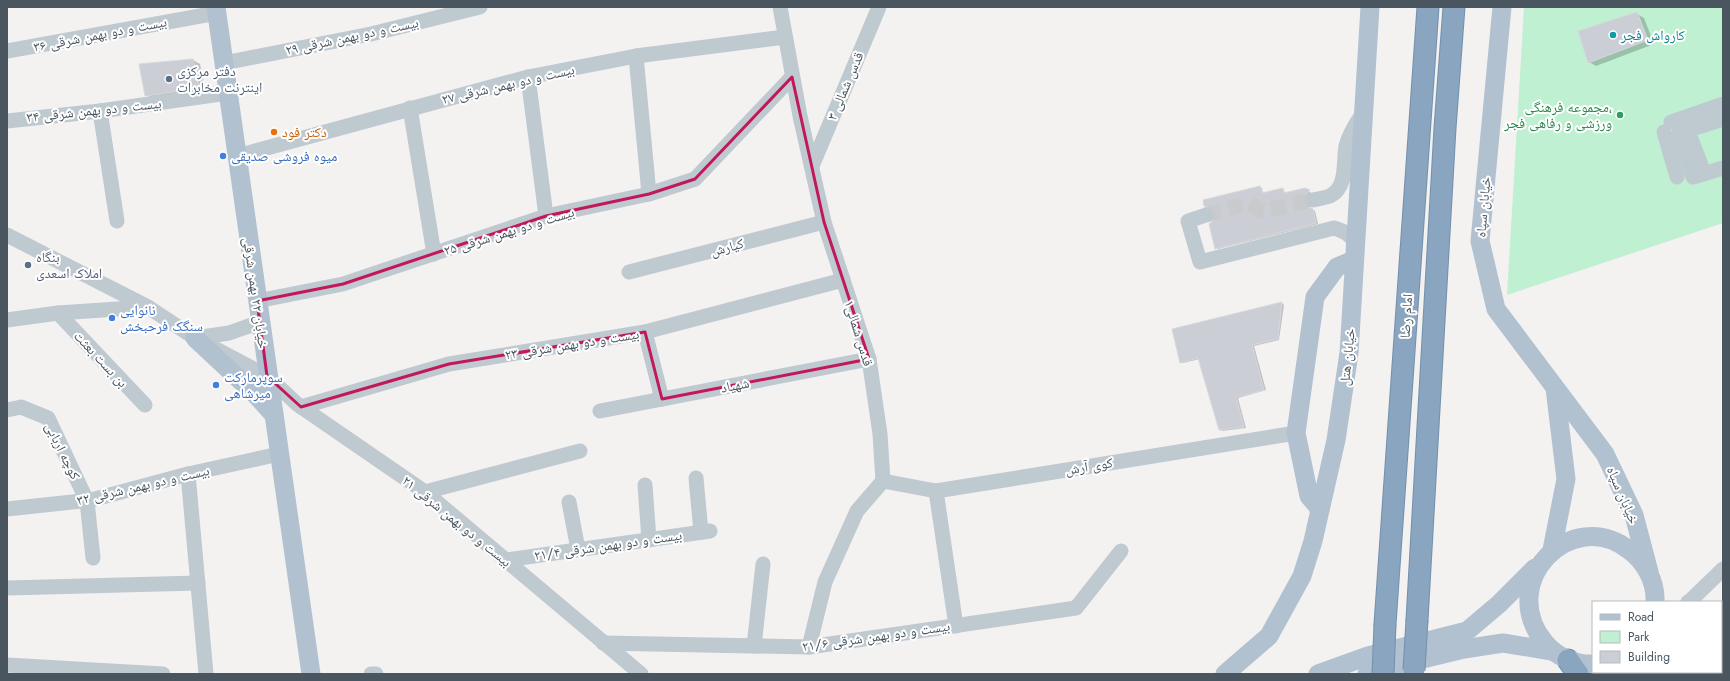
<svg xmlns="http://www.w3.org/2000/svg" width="1730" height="681" font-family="Jost,'Noto Naskh Arabic',sans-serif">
<rect width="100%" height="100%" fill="#f4f1f1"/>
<!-- green -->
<path fill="#c0f0d2" d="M1524,7H1723V223L1507,295Z"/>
<!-- shadow -->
<g fill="#0003">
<path d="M1637,14L1644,18L1654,44L1596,66L1589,62Z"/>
<path d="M193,60L200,64L206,92L153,99L146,95Z"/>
<path d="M1260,187L1262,188L1263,194L1283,189L1286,194L1305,189L1311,193L1305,198V204L1310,209L1315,211L1318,224L1218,249L1216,248L1214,221L1216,212L1213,208L1205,206Z"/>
<path d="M1282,303L1284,305L1279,340L1254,346L1266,390L1238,398L1246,428L1222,431L1220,429L1200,359L1183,363L1181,362Z"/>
</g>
<!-- building -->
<g fill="#cbced4" stroke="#d5d8dd">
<path d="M1637,12L1648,40L1588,63L1578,31Z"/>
<path d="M193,59L199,88L145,96L139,64Z"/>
<path d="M1260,186L1262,193L1283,188L1284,193L1305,188L1310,190L1304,197L1303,202L1309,208L1313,209L1316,223L1215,249L1209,224L1213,221L1215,213L1212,208L1204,206L1203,200Z"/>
<path d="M1282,302L1278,339L1252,345L1264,390L1236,397L1244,427L1219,430L1198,358L1180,363L1172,329Z"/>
</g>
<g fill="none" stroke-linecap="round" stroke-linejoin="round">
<!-- minor-tunnel -->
<path stroke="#c9cacc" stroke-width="15" stroke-dasharray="15 8" stroke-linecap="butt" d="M1206,215L1249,203L1262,211L1312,200"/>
<!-- highway casing -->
<g stroke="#7490ac" stroke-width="23">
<g id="highway">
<path d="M1417,620L1445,128L1454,7"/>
<path d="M1385,624L1428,7"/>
<path d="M1568,660L1578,674"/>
<path d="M1636,674V672"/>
</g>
</g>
<!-- minor -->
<g stroke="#bfc9d0" stroke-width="15">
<path d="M780,7L800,116L824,222L869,359L880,434L883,481L857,511L825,582L809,647"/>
<path d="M7,51L217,13"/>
<path d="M636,56L649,194"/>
<path d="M224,63L371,34L480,7"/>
<path d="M528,77L546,216"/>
<path d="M410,108L434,254"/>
<path d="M100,111L117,221"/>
<path d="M1723,119L1679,133L1693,177L1723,168"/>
<path d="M7,121L100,111L228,93"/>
<path d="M1671,122L1723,104"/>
<path d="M1664,132L1677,177"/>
<path d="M1691,139L1701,165"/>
<path d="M237,156L528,77L636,56L785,37"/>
<path d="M812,166L879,7"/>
<path d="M1312,200C1317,199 1324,198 1330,196C1348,187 1343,162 1346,146C1349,134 1356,123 1363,113"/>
<path d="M1206,215L1188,221L1200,262L1334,228C1344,231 1350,234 1355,243"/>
<path d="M7,235L148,307L195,338L267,376L297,404L425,492L641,674"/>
<path d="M629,272L824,222"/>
<path d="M257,301L343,284L546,216L649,194L695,179L792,77"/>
<path d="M58,313L145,405"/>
<path d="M7,320L58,313L147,307"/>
<path d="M645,332L662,399"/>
<path d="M195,338L229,333L260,322"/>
<path d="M301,407L449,364L645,332L843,280"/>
<path d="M7,410L21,407L48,418L87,501L93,558"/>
<path d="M600,411L869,359"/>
<path d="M188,474L206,674"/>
<path d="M696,478L701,532"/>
<path d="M883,481L936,491L1296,433"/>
<path d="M645,485L649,540"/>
<path d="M936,491L956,626"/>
<path d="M425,492L580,451"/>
<path d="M569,502L578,549"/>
<path d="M7,509L91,500L188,474L279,454"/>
<path d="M506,560L710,531"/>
<path d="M7,588L198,583"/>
<path d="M1688,602L1691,600L1723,569"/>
<path d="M603,643L809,647L1076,608L1121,551"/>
<path d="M754,646L763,564"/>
<path d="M7,665L163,674"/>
<path d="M371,674H376"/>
</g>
<!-- major -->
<g stroke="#b1c1d0" stroke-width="19">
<path d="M216,7L311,674"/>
<path d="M1502,7L1480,241L1496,309L1605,454L1634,515L1649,572"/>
<path d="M195,338L256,395L274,415"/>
<path d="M1320,509L1309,496L1296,433L1315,297L1337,267L1354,260"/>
<path d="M1552,550L1566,479L1555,388"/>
<path d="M1593,664C1575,665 1557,657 1545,643C1495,582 1572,505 1629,550C1645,562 1656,581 1655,602"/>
<path d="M1225,674L1269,636L1302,576L1313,541L1336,440L1349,353L1370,7"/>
<path d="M1318,674L1368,656L1467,631L1499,604L1535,568"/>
<path d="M1367,674L1373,671L1464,649L1503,643L1552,651"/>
</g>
<!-- highway -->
<use href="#highway" stroke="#89a5c0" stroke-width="21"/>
<!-- highway-bridge casing -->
<g stroke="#7490ac" stroke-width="23" stroke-linecap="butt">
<g id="highway-bridge">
<path d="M1414,670L1417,620"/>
<path d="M1383,674L1385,624"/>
</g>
</g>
<!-- highway-bridge -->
<use href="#highway-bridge" stroke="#89a5c0" stroke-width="21"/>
</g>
<!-- marked area -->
<path fill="none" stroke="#c2185b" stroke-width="3" stroke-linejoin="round" d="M792,77L824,222L869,359L662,399L645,332L449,364L301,407L267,376L257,301L343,284L546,216L649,194L695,179Z"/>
<!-- markers -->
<circle fill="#0f9aa8" stroke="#fff" stroke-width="1.5" cx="1613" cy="35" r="4"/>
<g fill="#5c6f8a" stroke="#fff" stroke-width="1.5">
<circle cx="169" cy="79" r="4"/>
<circle cx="28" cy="265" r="4"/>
</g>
<circle fill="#2e9e5b" stroke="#fff" stroke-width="1.5" cx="1620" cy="115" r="4"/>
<circle fill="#e8710a" stroke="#fff" stroke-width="1.5" cx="274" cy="132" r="4"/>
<g fill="#3f7fe0" stroke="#fff" stroke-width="1.5">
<circle cx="223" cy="156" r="4"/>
<circle cx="112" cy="318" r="4"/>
<circle cx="216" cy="385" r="4"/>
</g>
<g text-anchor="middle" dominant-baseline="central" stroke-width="4" stroke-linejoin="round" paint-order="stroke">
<!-- street labels -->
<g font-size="14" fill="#49555f" stroke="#fff">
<text transform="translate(100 34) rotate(-11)">بیست و دو بهمن شرقی ۳۶</text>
<text transform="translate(352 36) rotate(-12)">بیست و دو بهمن شرقی ۲۹</text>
<text transform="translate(508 84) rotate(-13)">بیست و دو بهمن شرقی ۲۷</text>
<text transform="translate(845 86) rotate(-67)">قدس شمالی ۳</text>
<text transform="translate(94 110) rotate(-6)">بیست و دو بهمن شرقی ۳۴</text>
<text transform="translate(1483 207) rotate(-85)">خیابان سپاه</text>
<text transform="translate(509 231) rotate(-17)">بیست و دو بهمن شرقی ۲۵</text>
<text transform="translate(727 247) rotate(-15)">کیارش</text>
<text transform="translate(256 293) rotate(82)">خیابان ۲۲ بهمن شرقی</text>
<text transform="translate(1406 316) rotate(-86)">امام رضا</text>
<text transform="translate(859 333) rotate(73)">قدس شمالی۱</text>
<text transform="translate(572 344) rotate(-9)">بیست و دو بهمن شرقی ۲۳</text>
<text transform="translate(1347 357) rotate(-84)">خیابان هتل</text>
<text transform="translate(101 359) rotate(47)">بن بست بعثت</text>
<text transform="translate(735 385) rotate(-11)">شهیاد</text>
<text transform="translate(63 451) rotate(64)">کوچه اربابی</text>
<text transform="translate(1089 466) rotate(-9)">کوی آرش</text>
<text transform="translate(143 485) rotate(-13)">بیست و دو بهمن شرقی ۳۲</text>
<text transform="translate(1623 495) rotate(67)">خیابان سپاه</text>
<text transform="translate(457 521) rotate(39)">بیست و دو بهمن شرقی ۲۱</text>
<text transform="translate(608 545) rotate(-8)">بیست و دو بهمن شرقی ۲۱/۴</text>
<text transform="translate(876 636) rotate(-8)">بیست و دو بهمن شرقی ۲۱/۶</text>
</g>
<!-- culture labels -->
<g font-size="14" fill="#0d838f" stroke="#fff" text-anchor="start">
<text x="1621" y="35">کارواش فجر</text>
</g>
<!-- service labels -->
<g font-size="14" fill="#4e5e75" stroke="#fff" text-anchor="start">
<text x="177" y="71">دفتر مرکزی<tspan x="177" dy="16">اینترنت مخابرات</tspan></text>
<text x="36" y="257">بنگاه<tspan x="36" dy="16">املاک اسعدی</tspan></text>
</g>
<!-- leisure labels -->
<g font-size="14" fill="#27864d" stroke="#fff" text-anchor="end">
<text x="1612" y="107">مجموعه فرهنگی،<tspan x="1612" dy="16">ورزشی و رفاهی فجر</tspan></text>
</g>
<!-- food labels -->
<g font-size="14" fill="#c56008" stroke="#fff" text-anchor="start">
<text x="282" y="132">دکتر فود</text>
</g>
<!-- shop labels -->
<g font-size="14" fill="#366cbe" stroke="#fff" text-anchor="start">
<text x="231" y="156">میوه فروشی صدیقی</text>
<text x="120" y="310">نانوایی<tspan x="120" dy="16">سنگک فرحبخش</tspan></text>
<text x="224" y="377">سوپرمارکت<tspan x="224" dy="16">میرشاهی</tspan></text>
</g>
</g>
<!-- border -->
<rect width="1730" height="681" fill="none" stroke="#49555f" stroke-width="16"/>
<!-- legend -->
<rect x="1592" y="601" width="130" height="72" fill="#ffffff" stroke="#b6bbbf"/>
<rect x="1600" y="614" width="20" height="6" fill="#b1c1d0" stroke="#b6bbbf"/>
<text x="1628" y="621" font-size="12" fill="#49555f">Road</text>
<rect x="1600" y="631" width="20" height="12" fill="#c0f0d2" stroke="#b6bbbf"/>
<text x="1628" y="641" font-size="12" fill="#49555f">Park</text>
<rect x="1600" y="651" width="20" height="12" fill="#cbced4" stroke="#b6bbbf"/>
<text x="1628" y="661" font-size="12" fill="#49555f">Building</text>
</svg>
